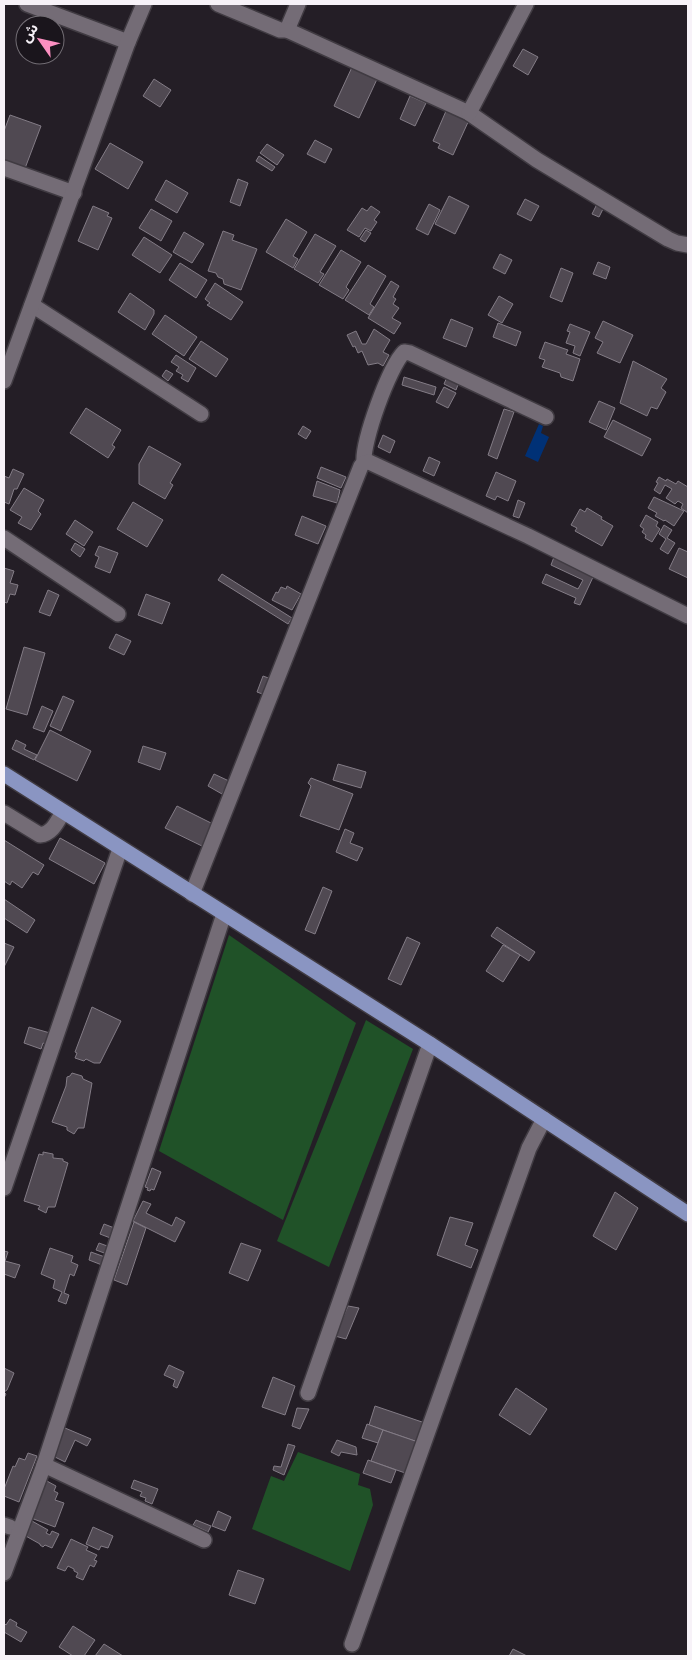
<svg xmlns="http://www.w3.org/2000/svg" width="692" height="1660" font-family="'PT Sans','Noto Sans Arabic',sans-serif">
<rect width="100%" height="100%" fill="#241e26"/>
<!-- green -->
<g fill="#205228">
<path d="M229,935L356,1023L283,1220L159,1151Z"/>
<path d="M366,1020L413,1049L329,1267L277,1241Z"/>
<path d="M298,1452L360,1474L358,1485L370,1489L373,1505L350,1571L252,1529L271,1476L284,1481Z"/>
</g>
<!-- water -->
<path fill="#003176" d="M539,424L543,426L541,433L549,437L538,462L525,456Z"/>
<!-- building -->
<g fill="#504952" stroke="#837c86">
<path d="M523,49L538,57L528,75L513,66Z"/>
<path d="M353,65L378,77L359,118L334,106Z"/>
<path d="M154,79L171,90L160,107L143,96Z"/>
<path d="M410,96L426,103L415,126L400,119Z"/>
<path d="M446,111L469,120L453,155L438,148L440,144L433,141Z"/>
<path d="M10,115L41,126L24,171L4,164V131Z"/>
<path d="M315,140L332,149L325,163L307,154Z"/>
<path d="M110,143L143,162L128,189L95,169Z"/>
<path d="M267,144L284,155L277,165L260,153Z"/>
<path d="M259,156L275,167L272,171L256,161Z"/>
<path d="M238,179L248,183L240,206L230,202Z"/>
<path d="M166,180L188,193L177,213L155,200Z"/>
<path d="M449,196L469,206L455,234L435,224Z"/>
<path d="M525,199L539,206L531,221L517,214Z"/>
<path d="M598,202L605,205L599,217L592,214Z"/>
<path d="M429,204L440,210L428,235L416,229Z"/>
<path d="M93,206L109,213L107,216L112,218L98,250L78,241Z"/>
<path d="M371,206L380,212L374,220L377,222L371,231L365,228L359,237L347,230L362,208L367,211Z"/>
<path d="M151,209L172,221L161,241L139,228Z"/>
<path d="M286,219L307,232L293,256L298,259L293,268L266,252Z"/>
<path d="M366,230L371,233L365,242L360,239Z"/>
<path d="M223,231L234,235L232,240L257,249L241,290L224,284L223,279L218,277L216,273L208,271Z"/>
<path d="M184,232L204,244L192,263L173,252Z"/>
<path d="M315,234L336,246L320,272L324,274L318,283L294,269Z"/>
<path d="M144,237L172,255L160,273L132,255Z"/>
<path d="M341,250L361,262L346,287L349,290L343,299L319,285Z"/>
<path d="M500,254L512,260L505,274L493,268Z"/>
<path d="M598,262L610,267L606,279L593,274Z"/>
<path d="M180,263L207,280L196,298L169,280Z"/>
<path d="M368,265L386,276L370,304L374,307L369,315L345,300Z"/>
<path d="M561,268L573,273L562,302L550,297Z"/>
<path d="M391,281L399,286L393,297L396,299L393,304L399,308L392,318L401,323L394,334L368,318Z"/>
<path d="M215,283L243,302L231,320L207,305L210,303L205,299Z"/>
<path d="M130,293L154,310V314L145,330L118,312Z"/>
<path d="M499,296L513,304L502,323L488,315Z"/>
<path d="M165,315L197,337L184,356L152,334Z"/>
<path d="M451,319L473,328L466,347L443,338Z"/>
<path d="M603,321L633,335L620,363L597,353L603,342L595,338Z"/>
<path d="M498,323L521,332L516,346L493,337Z"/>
<path d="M570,324L590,332L580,356L573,353L575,346L566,343L570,332L567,331Z"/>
<path d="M374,329L390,340L383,352L389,355L383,366L378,363L368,365L362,351L358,353L355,346L353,347L347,335L356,331L362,344H366Z"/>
<path d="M201,341L228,359L216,377L189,359Z"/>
<path d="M545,342L568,350L566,354L580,359L573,381L561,377L560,373L542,367L545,360L539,358Z"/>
<path d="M176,355L196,368L188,382L181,378L183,375L176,371L179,367L171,362Z"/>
<path d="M633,361L667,379L661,388L666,392L657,409L651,407L647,416L620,403Z"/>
<path d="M166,370L173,374L168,381L162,376Z"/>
<path d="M404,377L436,387L434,395L402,385Z"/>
<path d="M447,377L459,382L456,390L444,384Z"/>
<path d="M444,387L456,393L448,408L436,402Z"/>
<path d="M599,401L615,408L606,430L589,422Z"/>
<path d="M86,408L121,430L112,445L115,447L108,458L70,433Z"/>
<path d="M504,409L514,412L497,459L488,455Z"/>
<path d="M613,420L651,439L642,456L604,437Z"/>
<path d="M303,426L311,431L306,439L298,434Z"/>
<path d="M383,435L395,441L390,453L378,447Z"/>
<path d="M149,446L181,464L170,483L173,485L165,499L139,484V464Z"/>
<path d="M429,457L440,462L434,476L423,471Z"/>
<path d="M321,467L346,477L341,488L317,478Z"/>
<path d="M13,469L24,474L17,489H14L9,504L4,502V476L9,478Z"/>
<path d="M496,472L516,481L508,501L497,496L495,500L486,496Z"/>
<path d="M659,477L666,481L667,479L676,484L678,481L688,487V513L681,508L683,504L678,501L675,504L666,498L672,489L665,485L660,494L654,490L658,483L656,482Z"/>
<path d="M317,481L340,490L337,503L313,496Z"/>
<path d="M24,488L44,500L38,511L41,514L31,530L18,523L22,517L10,510Z"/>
<path d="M654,497L684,511L674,526L665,520L664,521L655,516L657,513L648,508Z"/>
<path d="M518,500L525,503L519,518L513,516Z"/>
<path d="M133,502L163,520L147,547L117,529Z"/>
<path d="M587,508L602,517L601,519L613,526L602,546L575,531L577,528L571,525L580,509L585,512Z"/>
<path d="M646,515L658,522L656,526L660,529L652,542L645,538L646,535L642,532L644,529L640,526Z"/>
<path d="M302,516L326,526L318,544L295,535Z"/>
<path d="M75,520L93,532L84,546L66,534Z"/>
<path d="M664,525L672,530L667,538L675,543L668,554L660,549L666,539L659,534Z"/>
<path d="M75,543L85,549L80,557L71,550Z"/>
<path d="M99,546L118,553L110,573L95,567L99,557L95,555Z"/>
<path d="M679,548L688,552V578L669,569Z"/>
<path d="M554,557L594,575L580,605L574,603L576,598L542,583L546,574L578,589L583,580L551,565Z"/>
<path d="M4,568L14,571L10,583L18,585L15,595L10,594L7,603L4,602Z"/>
<path d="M222,574L292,618L288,624L218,580Z"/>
<path d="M287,586L301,594L292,610L272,600L276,592L278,593L281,587L286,589Z"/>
<path d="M48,590L59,595L50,616L39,612Z"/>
<path d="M146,594L170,603L162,624L138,615Z"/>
<path d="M116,634L131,641L124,655L109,648Z"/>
<path d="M24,647L45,653L27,715L6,709Z"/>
<path d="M263,676L271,679L265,695L257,692Z"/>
<path d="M63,696L74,701L61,731L50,726Z"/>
<path d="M42,706L53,711L44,732L33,728Z"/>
<path d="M50,730L91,751L77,781L35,760Z"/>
<path d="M16,740L26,745L24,749L37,755L34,760L12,749Z"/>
<path d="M143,746L166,753L160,770L138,762Z"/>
<path d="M338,764L366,772L361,788L333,780Z"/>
<path d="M214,774L229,781L222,794L208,786Z"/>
<path d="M311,778L353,794L339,830L300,816L311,786L308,783Z"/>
<path d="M177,806L215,825L204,847L165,828Z"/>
<path d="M345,829L354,833L350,843L363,848L357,861L336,852Z"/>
<path d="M60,838L105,863L94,884L49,859Z"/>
<path d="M4,840L44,865L38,875L33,872L22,888L12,881L10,885L4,881Z"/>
<path d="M323,887L332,891L315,934L305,930Z"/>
<path d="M4,899L35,920L27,933L4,918Z"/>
<path d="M497,927L535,952L529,961L491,936Z"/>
<path d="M407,937L420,943L401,985L388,979Z"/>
<path d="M4,943L14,947L4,967Z"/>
<path d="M503,945L520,955L503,982L486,971Z"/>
<path d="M92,1007L121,1021L100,1063H94L86,1059L84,1061L75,1058L77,1053L75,1052Z"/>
<path d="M29,1027L50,1033L46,1044L43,1043L41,1049L24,1043Z"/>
<path d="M72,1073L82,1076L83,1079L92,1083L84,1128H78L74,1134L67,1130V1127L52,1122L66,1086L67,1077L70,1076Z"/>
<path d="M43,1152L53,1154V1158L63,1159V1161L68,1163L55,1207H48L46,1213L38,1209L40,1206L24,1201L39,1154L43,1155Z"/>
<path d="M152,1168L161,1172L154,1190L151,1189L150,1191L147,1190L148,1188L145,1187Z"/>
<path d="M615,1192L638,1208L616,1250L593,1236Z"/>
<path d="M143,1201L151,1204L146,1213L172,1226L176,1217L185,1222L175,1242L133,1221Z"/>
<path d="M450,1217L473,1223L465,1245L478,1250L471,1268L437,1255Z"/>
<path d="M134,1222L146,1228L127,1285L114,1280Z"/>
<path d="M104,1224L117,1229L113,1239L100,1234Z"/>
<path d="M99,1243L110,1247L107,1254L96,1250Z"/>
<path d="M241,1243L261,1250L248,1281L229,1273Z"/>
<path d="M50,1248L73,1256L71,1262L78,1265L74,1276L70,1274L64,1293L69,1295L66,1304L58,1301L62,1292L53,1288L55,1280L41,1274Z"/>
<path d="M4,1251L8,1252L5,1261L20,1265L15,1278L4,1274Z"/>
<path d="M91,1252L105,1257L102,1265L89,1260Z"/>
<path d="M348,1306L359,1308L346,1339L335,1336Z"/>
<path d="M169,1365L184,1372L177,1388L173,1386L175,1380L164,1375Z"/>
<path d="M4,1366V1368L14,1373L7,1390L4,1392L6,1394L4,1398Z"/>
<path d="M273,1377L295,1386L285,1415L262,1407Z"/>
<path d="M516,1388L547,1409L530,1435L499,1415Z"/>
<path d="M375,1406L425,1423L418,1442L369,1425Z"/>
<path d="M297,1408L309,1409L300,1429L292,1426Z"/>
<path d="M367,1424L383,1430L378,1443L362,1438Z"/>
<path d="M65,1428L91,1439L87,1446L75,1440L65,1462L53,1456Z"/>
<path d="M383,1430L418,1442L408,1474L371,1461Z"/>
<path d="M337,1440L356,1447L357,1455L341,1452L339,1456L331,1452Z"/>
<path d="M288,1444L295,1446L284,1475L273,1470L274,1466L281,1467Z"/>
<path d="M28,1453L37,1456L19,1502L4,1496V1489L13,1466L15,1467L19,1458L25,1460Z"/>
<path d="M368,1460L396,1470L391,1483L363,1473Z"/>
<path d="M45,1480L56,1486L54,1491L58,1493L55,1500L64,1503L55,1527L31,1518Z"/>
<path d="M134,1480L158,1489L152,1504L145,1501L146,1498L140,1496L142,1492L131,1488Z"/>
<path d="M218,1511L231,1517L225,1531L212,1526Z"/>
<path d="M196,1520L211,1526L208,1532L193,1525Z"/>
<path d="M32,1521L48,1530L46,1533L50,1535L52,1531L59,1534L52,1548L45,1545L43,1547L40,1545V1544L24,1535Z"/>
<path d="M93,1527L113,1536L108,1548L101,1546L99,1550L86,1544Z"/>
<path d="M71,1539L88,1547L86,1550L97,1555L94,1560L97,1561L94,1567L90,1565L83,1580L76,1577L78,1573L74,1571V1569L68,1566L65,1571L57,1568Z"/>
<path d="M238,1570L264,1579L255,1604L229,1595Z"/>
<path d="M10,1619L17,1623L16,1626L27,1632L21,1642L4,1632V1623L6,1625Z"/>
<path d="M73,1626L95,1640L84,1656H73L59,1647Z"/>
<path d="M104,1644L123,1656H95Z"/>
<path d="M513,1649L527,1656H509Z"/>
</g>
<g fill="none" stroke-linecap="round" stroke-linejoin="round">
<!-- minor casing -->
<g stroke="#403b42" stroke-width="18">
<g id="minor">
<path d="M27,4L128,42"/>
<path d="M218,4L280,30H287L298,4"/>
<path d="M287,30L469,113L537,160L668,239L677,243L688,245"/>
<path d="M469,113L526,4"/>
<path d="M4,168L74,193"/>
<path d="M32,305L201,414"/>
<path d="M4,381L128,42L144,4"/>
<path d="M364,463C362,442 389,367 404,352L410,353L546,417"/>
<path d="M4,538L118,614"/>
<path d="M4,813L40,835C52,834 57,822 63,812"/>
<path d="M192,894L361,466L364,463L369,462L528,536L688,616"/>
<path d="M4,1188L120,849"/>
<path d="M308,1393L430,1044"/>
<path d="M44,1465L204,1540"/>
<path d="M4,1525L10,1527"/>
<path d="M4,1573L44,1465L224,914"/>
<path d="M352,1644L529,1148L544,1119"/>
</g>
</g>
<!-- major casing -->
<g stroke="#403b42" stroke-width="18">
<path id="major" d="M4,774L430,1044L688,1214"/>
</g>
<!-- minor -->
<use href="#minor" stroke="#746c76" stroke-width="15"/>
<!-- major -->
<use href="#major" stroke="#8a95c2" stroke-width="15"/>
</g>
<!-- border -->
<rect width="692" height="1660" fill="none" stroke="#f7f2f8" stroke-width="10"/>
<!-- north arrow -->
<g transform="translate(40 40) rotate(304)"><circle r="24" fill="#1a151c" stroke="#726d74"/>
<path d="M0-4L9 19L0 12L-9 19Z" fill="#fc8fc1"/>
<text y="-8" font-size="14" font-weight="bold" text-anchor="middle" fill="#f7f2f8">ش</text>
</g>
</svg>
